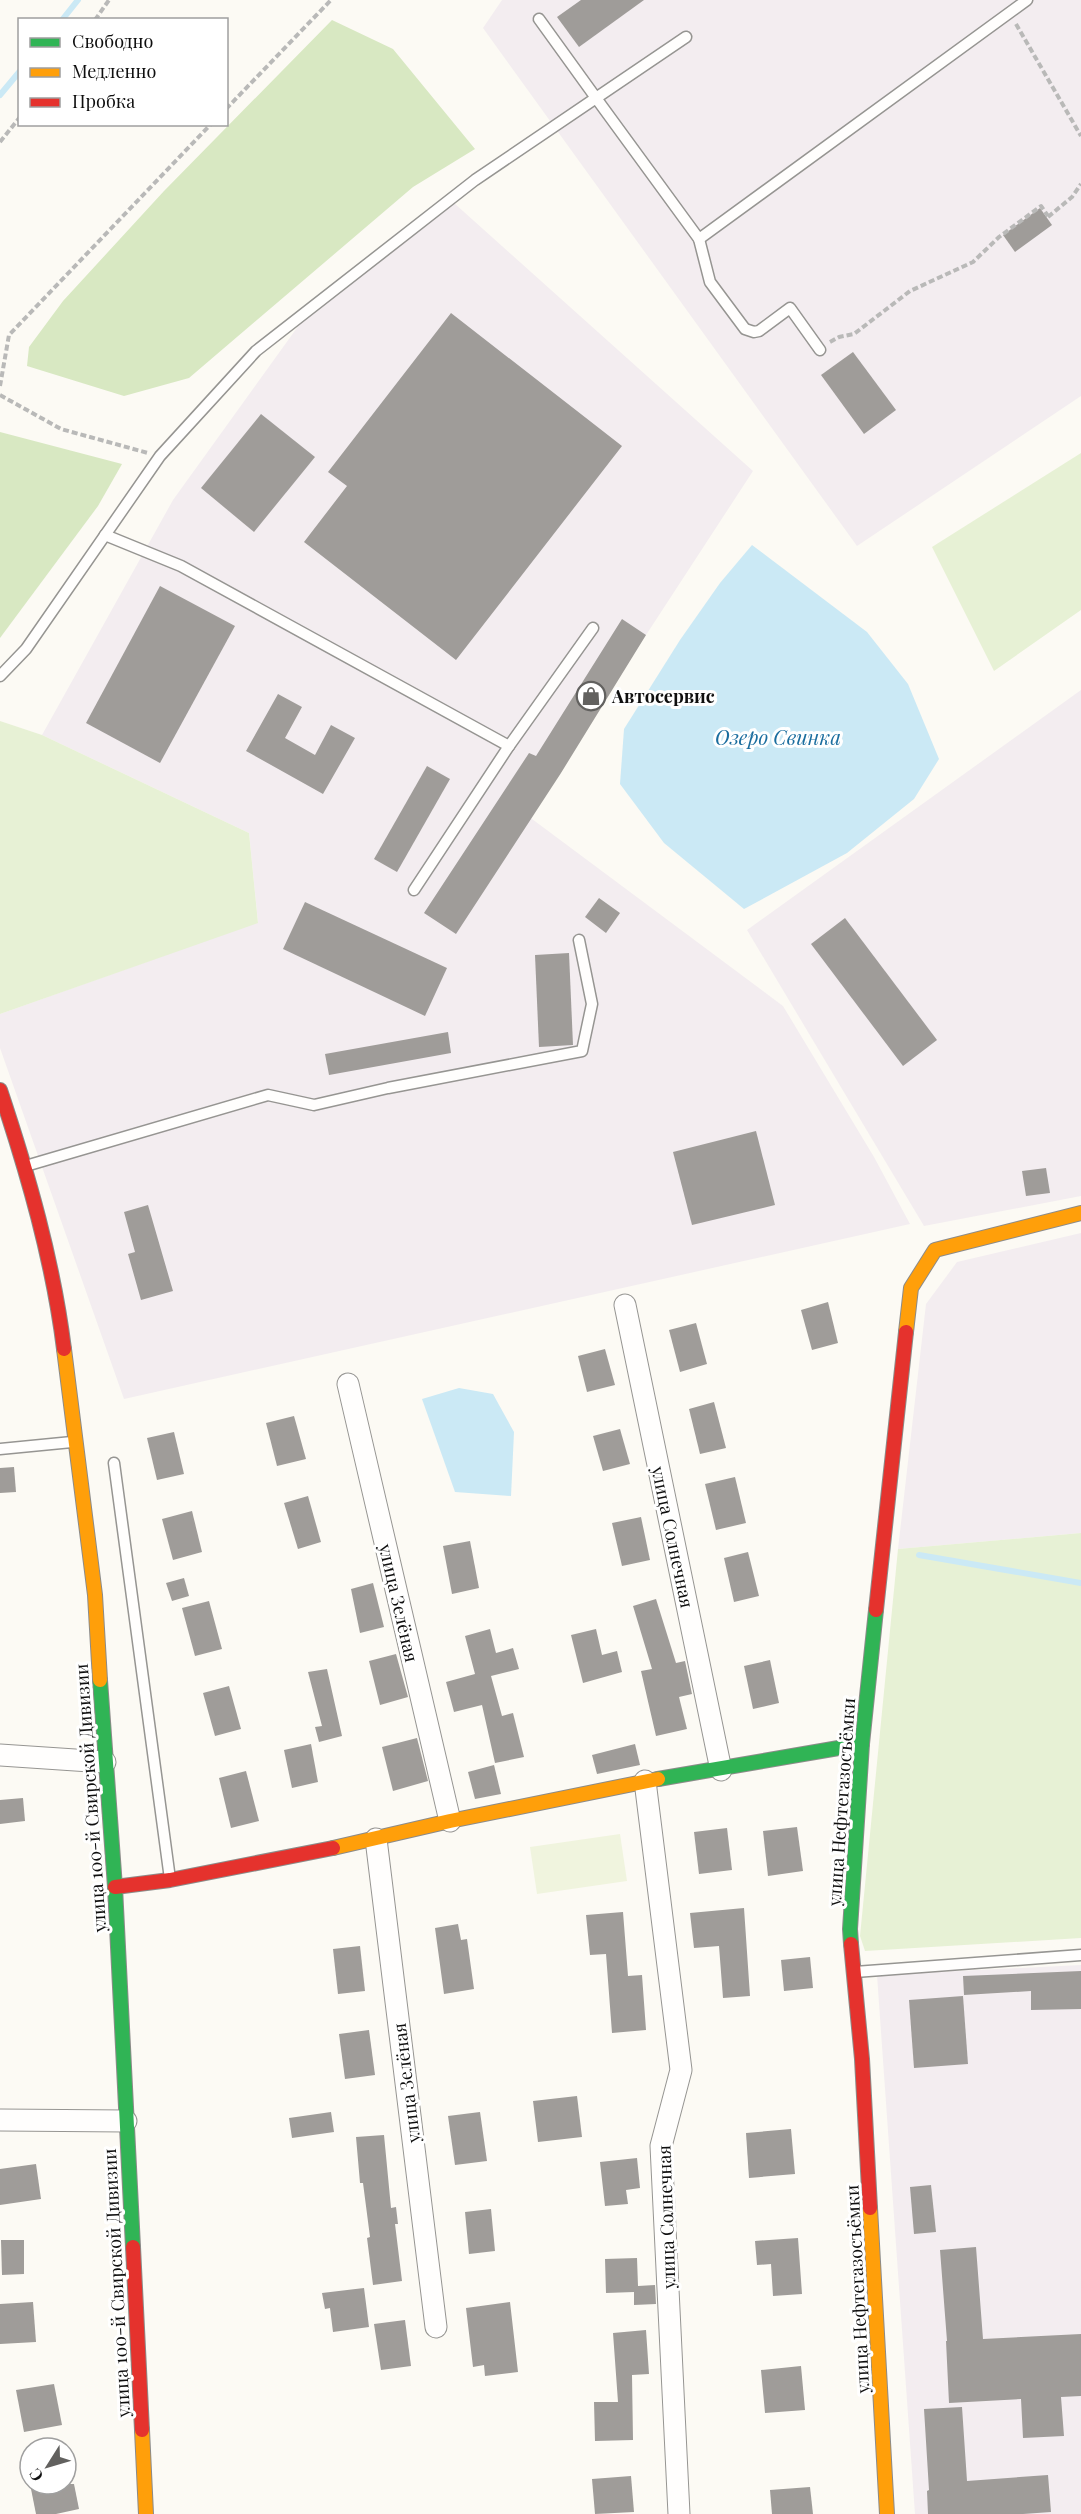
<svg xmlns="http://www.w3.org/2000/svg" width="1081" height="2514" font-family="'Playfair Display',serif">
<rect width="100%" height="100%" fill="#fcfaf4"/>
<!-- industrial -->
<g fill="#f3edf0">
<path d="M502,0H1081V396L857,546L483,28Z"/>
<path d="M454,203L753,471L528,816L783,1006L874,1157L910,1224L124,1399L0,1048V1014L258,922L249,833L42,735L173,500L299,325Z"/>
<path d="M1081,690V1196L924,1226L747,930Z"/>
<path d="M1081,1233V1533L898,1549L926,1304L957,1262Z"/>
<path d="M1081,1965V2514H915L877,1975Z"/>
</g>
<!-- green -->
<g fill="#e7f1d5">
<path d="M1081,453V610L994,671L932,547Z"/>
<path d="M0,721L42,735L249,833L258,923L0,1014Z"/>
<path d="M1081,1533V1938L865,1951L860,1936L898,1549Z"/>
</g>
<!-- forest -->
<g fill="#d8e8c2">
<path d="M332,20L393,49L475,149L413,187L189,378L124,396L27,366L29,347L63,301L164,191Z"/>
<path d="M0,432L122,464L98,506L0,638Z"/>
</g>
<!-- pitch -->
<path fill="#f0f4de" d="M620,1834L627,1881L537,1894L530,1847Z"/>
<!-- water -->
<g fill="#cbe9f5">
<path d="M752,545L867,632L908,684L939,759L914,799L847,853L744,909L664,843L620,784L624,729L680,640L720,583Z"/>
<path d="M459,1388L493,1394L514,1432L511,1496L455,1492L422,1399Z"/>
</g>
<g fill="none" stroke-linecap="round" stroke-linejoin="round">
<!-- stream -->
<g stroke="#cbe9f5" stroke-width="6">
<path d="M62,20L78,0"/>
<path d="M0,95L20,71"/>
<path d="M919,1555L1081,1583"/>
</g>
</g>
<!-- building -->
<g fill="#9f9c99">
<path d="M581,0H644L579,47L557,17Z"/>
<path d="M1040,208L1052,225L1015,252L1003,235Z"/>
<path d="M451,313L622,446L456,660L304,542L347,486L328,472Z"/>
<path d="M853,352L896,410L864,434L821,375Z"/>
<path d="M261,414L315,457L254,532L201,488Z"/>
<path d="M160,586L235,626L160,763L86,723Z"/>
<path d="M622,619L646,635L561,773L456,934L424,913L529,753L536,756Z"/>
<path d="M278,694L302,707L285,738L315,755L331,725L355,738L323,794L246,751Z"/>
<path d="M427,766L450,779L397,872L374,859Z"/>
<path d="M599,898L620,913L606,933L585,917Z"/>
<path d="M305,902L447,968L425,1016L283,949Z"/>
<path d="M845,918L937,1040L903,1066L811,944Z"/>
<path d="M569,953L573,1045L539,1047L535,955Z"/>
<path d="M448,1032L451,1053L329,1075L325,1054Z"/>
<path d="M756,1131L775,1205L692,1225L673,1152Z"/>
<path d="M1046,1168L1050,1193L1026,1196L1022,1171Z"/>
<path d="M148,1205L173,1291L141,1300L128,1254L135,1252L124,1212Z"/>
<path d="M828,1302L838,1343L812,1350L801,1310Z"/>
<path d="M696,1323L707,1364L680,1372L669,1330Z"/>
<path d="M605,1349L615,1385L587,1392L578,1356Z"/>
<path d="M714,1402L726,1448L700,1454L689,1409Z"/>
<path d="M294,1416L306,1459L277,1466L266,1423Z"/>
<path d="M620,1429L630,1464L603,1471L593,1436Z"/>
<path d="M174,1432L184,1474L157,1480L147,1438Z"/>
<path d="M14,1467L16,1492L0,1493V1468Z"/>
<path d="M735,1477L746,1523L716,1530L705,1484Z"/>
<path d="M308,1496L321,1542L298,1549L284,1503Z"/>
<path d="M192,1511L202,1552L173,1560L162,1519Z"/>
<path d="M641,1517L650,1560L622,1566L612,1523Z"/>
<path d="M470,1541L479,1588L452,1594L443,1546Z"/>
<path d="M748,1552L759,1596L734,1602L724,1558Z"/>
<path d="M184,1578L189,1596L172,1601L166,1583Z"/>
<path d="M373,1583L384,1627L360,1633L351,1589Z"/>
<path d="M656,1599L676,1663L685,1661L692,1694L679,1697L687,1729L656,1736L641,1671L652,1669L633,1606Z"/>
<path d="M209,1601L222,1649L195,1656L182,1608Z"/>
<path d="M490,1629L496,1653L513,1648L519,1669L491,1676L502,1716L513,1713L524,1757L495,1763L482,1705L454,1712L446,1682L475,1674L465,1636Z"/>
<path d="M596,1629L602,1655L617,1651L622,1672L583,1683L571,1635Z"/>
<path d="M396,1654L408,1697L380,1705L369,1661Z"/>
<path d="M770,1660L779,1703L753,1709L744,1666Z"/>
<path d="M327,1669L342,1736L319,1742L315,1727L322,1726L308,1672Z"/>
<path d="M229,1686L241,1729L215,1736L203,1693Z"/>
<path d="M417,1738L428,1781L393,1791L382,1747Z"/>
<path d="M311,1744L318,1782L292,1788L284,1750Z"/>
<path d="M635,1744L640,1765L597,1774L592,1755Z"/>
<path d="M494,1765L501,1794L475,1799L468,1772Z"/>
<path d="M246,1771L259,1821L231,1828L219,1778Z"/>
<path d="M23,1798L25,1821L0,1824V1800Z"/>
<path d="M797,1827L803,1871L768,1876L763,1831Z"/>
<path d="M727,1828L732,1870L699,1874L694,1832Z"/>
<path d="M744,1908L750,1996L723,1998L719,1946L694,1948L690,1913Z"/>
<path d="M623,1912L628,1976L642,1975L646,2030L612,2033L606,1954L590,1955L586,1915Z"/>
<path d="M458,1924L461,1940L467,1939L474,1989L444,1994L435,1928Z"/>
<path d="M360,1946L365,1991L338,1994L333,1949Z"/>
<path d="M810,1957L813,1988L784,1991L781,1960Z"/>
<path d="M1081,1971V2009L1031,2010V1991L964,1995L963,1976Z"/>
<path d="M963,1996L968,2064L914,2068L909,2000Z"/>
<path d="M369,2030L375,2075L345,2079L339,2034Z"/>
<path d="M577,2096L582,2137L538,2142L533,2101Z"/>
<path d="M331,2112L334,2132L292,2138L289,2118Z"/>
<path d="M480,2112L487,2161L455,2165L448,2116Z"/>
<path d="M791,2129L795,2174L749,2178L746,2133Z"/>
<path d="M384,2135L391,2208L396,2207L398,2224H395L402,2281L373,2285L367,2238L370,2237L363,2183H360L356,2137Z"/>
<path d="M637,2158L640,2188L626,2190L628,2204L605,2206L600,2162Z"/>
<path d="M36,2164L41,2199L0,2205V2169Z"/>
<path d="M931,2185L936,2232L914,2234L910,2187Z"/>
<path d="M491,2209L495,2251L469,2254L465,2212Z"/>
<path d="M798,2238L802,2294L773,2296L771,2264L757,2265L755,2241Z"/>
<path d="M1,2240H24V2274L2,2275Z"/>
<path d="M976,2247L983,2339L1081,2334V2396L1061,2397L1064,2436L1023,2438L1021,2399L949,2403L946,2341H947L940,2250Z"/>
<path d="M637,2258L638,2286L655,2285L656,2304L634,2305V2292L606,2293L605,2259Z"/>
<path d="M364,2288L369,2327L333,2332L330,2308L325,2309L322,2293Z"/>
<path d="M33,2302L36,2342L0,2344V2304Z"/>
<path d="M510,2302L518,2372L485,2376L484,2365L473,2367L466,2308Z"/>
<path d="M405,2320L411,2366L381,2370L374,2324Z"/>
<path d="M646,2330L649,2374L632,2375L633,2440L595,2441L594,2402H618L613,2333Z"/>
<path d="M801,2366L805,2410L765,2413L761,2370Z"/>
<path d="M54,2384L62,2425L24,2432L16,2390Z"/>
<path d="M962,2407L967,2481L1048,2475L1051,2512L1023,2514H928L927,2491L929,2490L924,2409Z"/>
<path d="M631,2476L634,2512L595,2514L592,2479Z"/>
<path d="M30,2484H74L79,2509L56,2514H36Z"/>
<path d="M810,2487L813,2514H772L770,2490Z"/>
</g>
<g fill="none" stroke-linecap="round" stroke-linejoin="round">
<!-- lane casing -->
<g stroke="#969592" stroke-width="13">
<g id="lane">
<path d="M539,19L596,98L686,37"/>
<path d="M699,239L710,282L745,329L754,332L759,331L790,308L820,350"/>
<path d="M105,535L181,566L509,746L414,890"/>
<path d="M0,676L26,649L160,456L256,351L475,180L596,98L699,239L1027,0"/>
<path d="M509,746L593,628"/>
<path d="M29,1165L268,1095L314,1105L388,1088L582,1051L592,1004L579,940"/>
<path d="M0,1449L72,1442"/>
<path d="M114,1463L170,1879"/>
<path d="M855,1972L1081,1955"/>
</g>
</g>
<!-- street casing -->
<g stroke="#969592" stroke-width="23">
<g id="street">
<path d="M625,1305L721,1770"/>
<path d="M348,1384L450,1821"/>
<path d="M0,1755L105,1762"/>
<path d="M645,1781L681,2070L661,2146L679,2514"/>
<path d="M376,1839L436,2327"/>
<path d="M0,2120L126,2121"/>
</g>
</g>
<!-- fast casing -->
<g stroke="#8c8b89" stroke-width="16">
<g id="fast">
<path d="M100,1680L115,1887L133,2247"/>
<path d="M658,1779L862,1744"/>
<path d="M851,1944L850,1929L862,1744L876,1610"/>
</g>
</g>
<!-- slow casing -->
<g stroke="#8c8b89" stroke-width="16">
<g id="slow">
<path d="M906,1332L911,1288L935,1250L1081,1213"/>
<path d="M64,1349L95,1595L100,1680"/>
<path d="M333,1848L450,1821L658,1779"/>
<path d="M870,2208L887,2514"/>
<path d="M142,2430L146,2514"/>
</g>
</g>
<!-- jam casing -->
<g stroke="#8c8b89" stroke-width="16">
<g id="jam">
<path d="M0,1090C28,1174 53,1261 64,1349"/>
<path d="M876,1610L906,1332"/>
<path d="M115,1887L170,1880L333,1848"/>
<path d="M851,1944L862,2059L870,2208"/>
<path d="M133,2247L142,2430"/>
</g>
</g>
<!-- path -->
<g stroke="#b9b9b8" stroke-width="4" stroke-dasharray="6 3" stroke-linecap="butt">
<path d="M95,20L109,0"/>
<path d="M1016,24L1081,136"/>
<path d="M226,109L331,0"/>
<path d="M0,142L20,117"/>
<path d="M1048,217L1072,197L1081,184"/>
<path d="M830,342L839,337L854,334L910,291L973,262L999,237L1041,206L1048,216"/>
<path d="M0,386L9,335L211,124"/>
<path d="M0,395L61,429L148,453"/>
</g>
<!-- lane -->
<use href="#lane" stroke="#fffefd" stroke-width="10"/>
<!-- street -->
<use href="#street" stroke="#fffefd" stroke-width="21"/>
<!-- fast -->
<use href="#fast" stroke="#30b455" stroke-width="14"/>
<!-- slow -->
<use href="#slow" stroke="#ff9f0a" stroke-width="14"/>
<!-- jam -->
<use href="#jam" stroke="#e5322d" stroke-width="14"/>
</g>
<!-- icons -->
<defs>
<g id="shop-ring" transform="scale(1.5)"><circle r="9.5" fill="#fff" stroke="#62615f" stroke-width="1.5"/><path d="M-5-2.5h2.3a2.7 3.5 0 0 1 5.4 0H5L5.5 6h-11ZM-1.5-2.5h3a1.5 2.3 0 0 0-3 0Z" fill="#62615f"/></g>
</defs>
<g fill-rule="evenodd">
<use href="#shop-ring" x="591" y="696"/>
</g>
<g text-anchor="middle" dominant-baseline="central" stroke-width="6" stroke-linejoin="round" paint-order="stroke">
<!-- poi labels -->
<g font-size="18" font-weight="bold" fill="#0f0f0f" stroke="#fff" text-anchor="start">
<text x="612" y="696">Автосервис</text>
</g>
<!-- street labels -->
<g font-size="18" fill="#0f0f0f" stroke="#fff">
<text transform="translate(673 1537) rotate(78)">улица Солнечная</text>
<text transform="translate(399 1603) rotate(77)">улица Зелёная</text>
<text transform="translate(90 1798) rotate(-94)">улица 100-й Свирской Дивизии</text>
<text transform="translate(841 1802) rotate(-86)">улица Нефтегазосъёмки</text>
<text transform="translate(406 2083) rotate(-97)">улица Зелёная</text>
<text transform="translate(666 2217) rotate(-92)">улица Солнечная</text>
<text transform="translate(116 2283) rotate(-93)">улица 100-й Свирской Дивизии</text>
<text transform="translate(857 2289) rotate(-93)">улица Нефтегазосъёмки</text>
</g>
<!-- water labels -->
<g font-size="20" font-style="italic" fill="#1a6d9e" stroke="#fff">
<text x="778" y="736">Озеро Свинка</text>
</g>
</g>
<!-- legend -->
<rect x="18" y="18" width="210" height="108" fill="#ffffff" stroke="#9f9f9f" stroke-width="1.5"/>
<rect x="30" y="38" width="30" height="9" fill="#30b455" stroke="#9f9f9f" stroke-width="1.5"/>
<text x="72" y="48" font-size="18" fill="#0f0f0f">Свободно</text>
<rect x="30" y="68" width="30" height="9" fill="#ff9f0a" stroke="#9f9f9f" stroke-width="1.5"/>
<text x="72" y="78" font-size="18" fill="#0f0f0f">Медленно</text>
<rect x="30" y="98" width="30" height="9" fill="#e5322d" stroke="#9f9f9f" stroke-width="1.5"/>
<text x="72" y="108" font-size="18" fill="#0f0f0f">Пробка</text>
<!-- north arrow -->
<g transform="translate(48 2466) rotate(233)"><circle r="28" fill="#ffffff" stroke="#9f9f9f" stroke-width="1.5"/>
<path d="M0-4.5L10 22L0 15L-10 22Z" fill="#62615f"/>
<text y="-9" font-size="16" font-weight="bold" text-anchor="middle" fill="#0f0f0f">С</text>
</g>
</svg>
